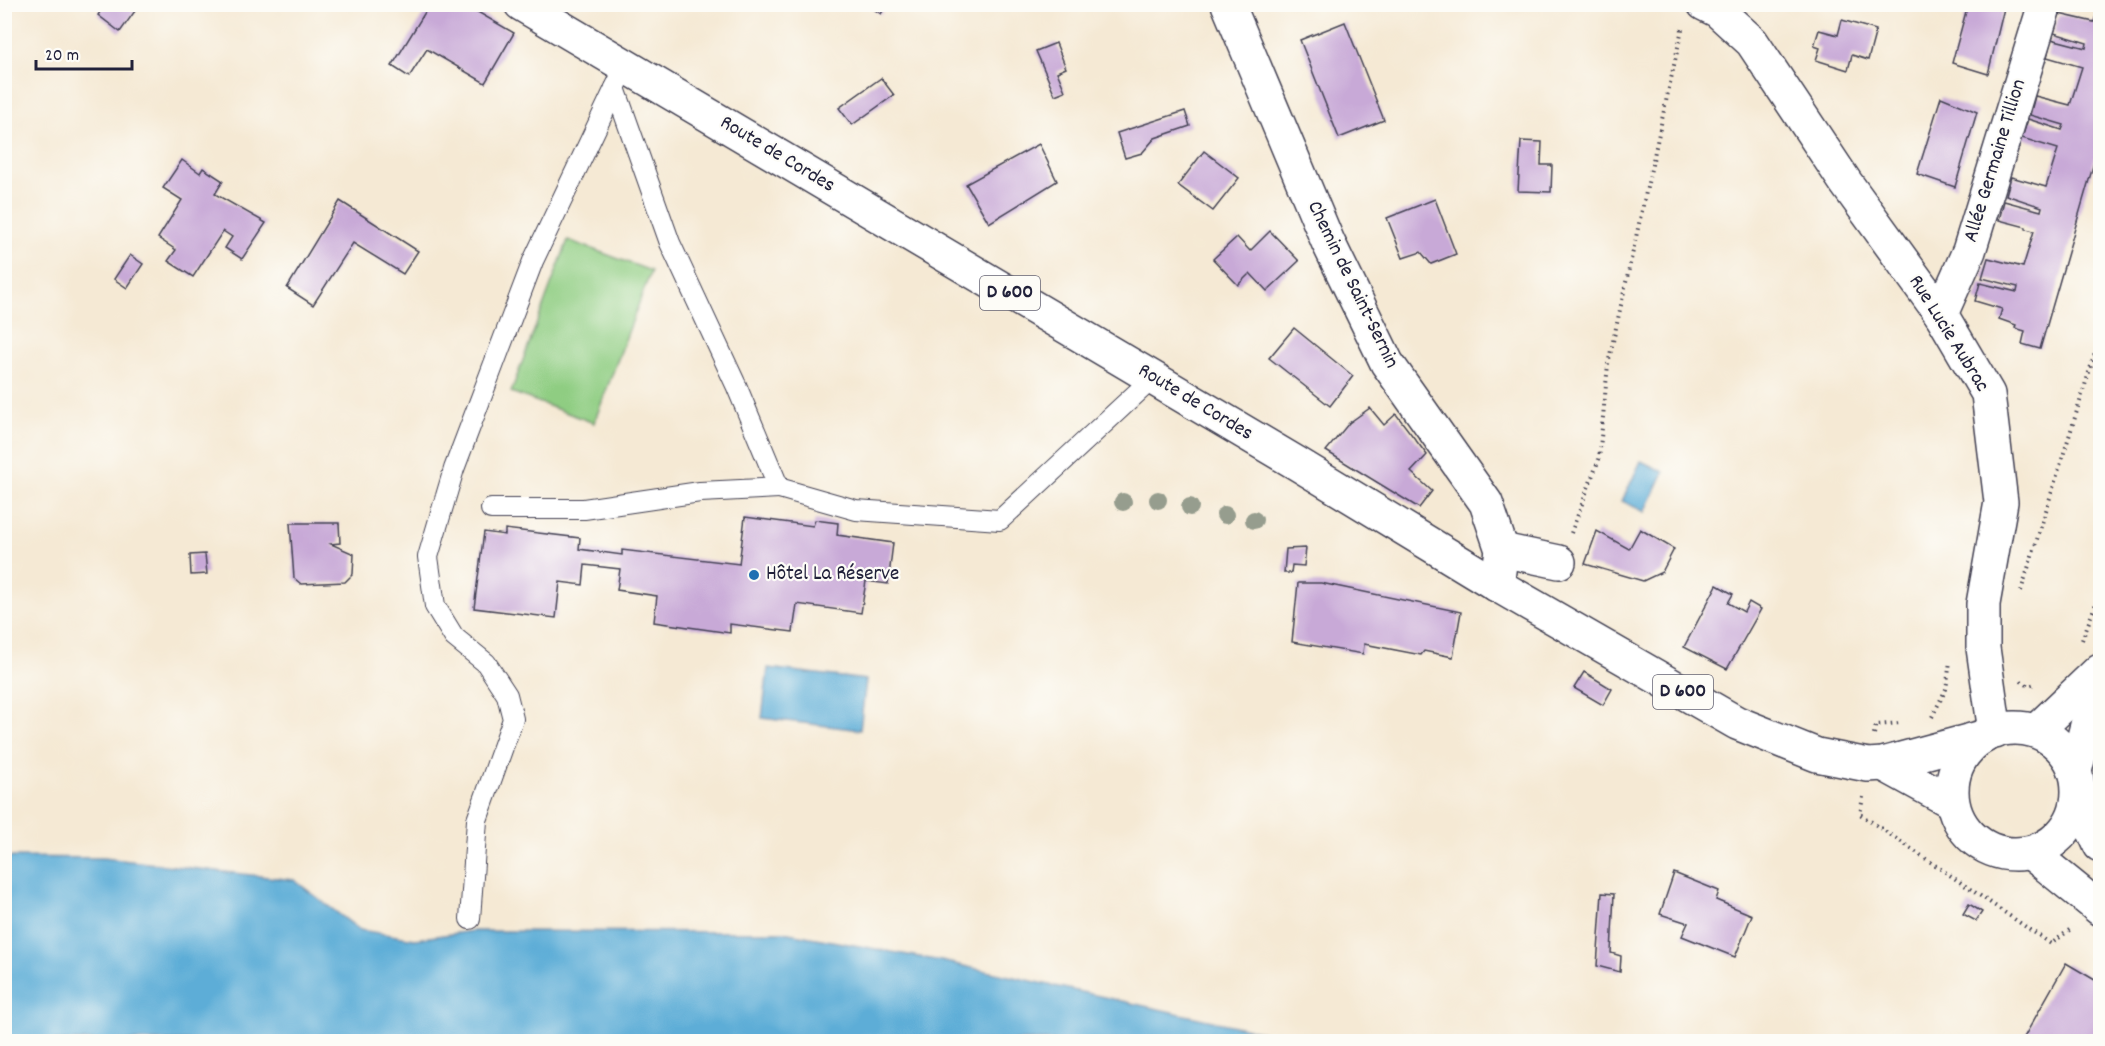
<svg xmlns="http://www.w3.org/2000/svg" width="2105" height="1046" font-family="Dekko,sans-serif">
<rect width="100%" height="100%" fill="#fdfcf7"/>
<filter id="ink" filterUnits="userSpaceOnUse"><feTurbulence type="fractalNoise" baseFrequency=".0167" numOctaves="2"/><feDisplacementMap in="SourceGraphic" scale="12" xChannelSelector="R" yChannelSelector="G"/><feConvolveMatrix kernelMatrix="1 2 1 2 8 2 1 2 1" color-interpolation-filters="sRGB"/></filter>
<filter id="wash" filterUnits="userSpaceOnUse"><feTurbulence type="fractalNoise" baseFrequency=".008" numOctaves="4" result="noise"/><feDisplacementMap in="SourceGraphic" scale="24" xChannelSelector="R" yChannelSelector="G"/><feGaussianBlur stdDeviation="1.35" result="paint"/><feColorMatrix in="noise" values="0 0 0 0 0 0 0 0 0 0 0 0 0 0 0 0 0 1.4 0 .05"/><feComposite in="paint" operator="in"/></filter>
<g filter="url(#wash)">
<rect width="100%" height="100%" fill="#f5e9d4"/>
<!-- green -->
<path fill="#8fcd82" stroke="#58785e" stroke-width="1.5" d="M568,240L651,271L594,423L511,392Z"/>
<!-- water -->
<g fill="#5dadd7" stroke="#406889" stroke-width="1.5">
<path d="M1641,461L1664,472L1645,512L1622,501Z"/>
<path d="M768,668L866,680L860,730L762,718Z"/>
<path d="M5,857L104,858L294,880L360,930L415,939L472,931L783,932L941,961L1303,1041H5Z"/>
</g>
<g id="blocks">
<!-- building -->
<g fill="#c8a9d7">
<path d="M105,4H140L120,32L98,15Z"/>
<path d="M430,4H464L514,33L485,83L427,49L409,77L392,66Z"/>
<path d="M866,4H887L881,14Z"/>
<path d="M1968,4H2005L1988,74L1952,63Z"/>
<path d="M2100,4V142L2040,349L2022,344L2025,331L2015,328L2016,325L1999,319L2002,309L1975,301L1980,283L2017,292L2018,287L1982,278L1988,258L2023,267L2034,231L2026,229V227L1999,220L2004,201L2041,211L2042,207L2006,195L2011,177L2046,187L2058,149L2022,138L2028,119L2062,130L2064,125L2030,115L2035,96L2070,105L2082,67L2047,57L2051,39L2086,48L2087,43L2054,33L2059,14L2094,22Z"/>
<path d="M1842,20L1876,30L1868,60L1852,55L1848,70L1816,60L1820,48L1814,46L1819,30L1838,35Z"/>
<path d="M1345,22L1384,120L1339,138L1300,40Z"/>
<path d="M1056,43L1066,68L1057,72L1065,91L1055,95L1036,51Z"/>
<path d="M881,78L894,95L852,125L839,108Z"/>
<path d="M1941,97L1977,112L1955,187L1917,174Z"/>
<path d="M1185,111L1190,126L1155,138L1142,153L1125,158L1117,133Z"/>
<path d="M1521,141L1542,142L1541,165H1552L1551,192L1518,191Z"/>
<path d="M1039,144L1057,181L989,223L966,184Z"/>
<path d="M1204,151L1239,178L1213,211L1178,185Z"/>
<path d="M182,160L200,173L203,168L223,181L215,194L266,223L242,259L225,248L232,237L223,231L193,277L168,261L176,250L158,238L182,200L163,188Z"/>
<path d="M1435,199L1456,254L1431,264L1421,252L1403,258L1387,218Z"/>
<path d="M340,201L418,251L403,274L353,243L313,305L287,288Z"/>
<path d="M1270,231L1299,261L1267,291L1250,273L1238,285L1213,259L1237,237L1250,251Z"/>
<path d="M130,255L143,264L127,288L114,279Z"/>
<path d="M1294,328L1353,376L1330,406L1269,358Z"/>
<path d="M1370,408L1384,425L1396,414L1427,455L1411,472L1432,491L1419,508L1326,451L1349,423Z"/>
<path d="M745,517L813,526L815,520L838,523L837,535L893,543L888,584L866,581L861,613L797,604L793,632L730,624V633L654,622L657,596L617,590L620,569L585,565L583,585L560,582L556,618L474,608L484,532L505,535V529L580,538L579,549L622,555V550L739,564Z"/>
<path d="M290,523H339L340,543L331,544L354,554L353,574L345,582L301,584L294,578Z"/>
<path d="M1640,529L1674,549L1662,572L1643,581L1585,564L1597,531L1629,549Z"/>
<path d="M1306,548L1304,566L1292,565L1291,573H1284L1286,549Z"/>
<path d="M205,554L207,574L191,575L190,555Z"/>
<path d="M1298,583H1321L1461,612L1453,657L1424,651L1421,655L1364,644L1363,654L1292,642Z"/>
<path d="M1717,585L1733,594L1728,603L1744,612L1749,602L1761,609L1727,669L1684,647Z"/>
<path d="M1584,672L1612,689L1603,705L1574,688Z"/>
<path d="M1674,873L1719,891L1716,900L1752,915L1735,957L1682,936L1688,923L1660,914Z"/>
<path d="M1602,893L1614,894L1611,953L1621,956L1620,972L1597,966Z"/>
<path d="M1969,904L1982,912L1976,921L1963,914Z"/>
<path d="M2066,963L2100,983V1041H2022Z"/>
</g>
</g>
</g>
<g filter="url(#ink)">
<use href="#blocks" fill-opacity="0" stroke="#424052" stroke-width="1.5"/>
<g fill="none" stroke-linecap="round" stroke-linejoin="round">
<!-- lane casing -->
<g stroke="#424052" stroke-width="22">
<g id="lane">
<path d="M615,88L670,243L736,385L779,488L856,510L1000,520L1153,378"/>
<path d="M491,509H584L700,492L779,488"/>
<path d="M470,919L477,820L513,719L507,695L486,663L454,637L435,606L428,557L454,469L533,261L626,65"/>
</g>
</g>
<!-- street casing -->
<g stroke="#424052" stroke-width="36">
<g id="street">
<path d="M1228,4L1328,242L1387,363L1486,503L1502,550L1497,585"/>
<path d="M1704,4L1718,11L1752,42L1846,183L1941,314L1988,394L2001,502L1983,604V648L1995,732"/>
<path d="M1941,314L1969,251L2045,4"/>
<path d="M1502,550L1559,562"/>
<path d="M2036,731L2100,670"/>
<path d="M2075,771L2100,676"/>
</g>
</g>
<!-- primary casing -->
<g stroke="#424052" stroke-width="36">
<g id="primary">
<path d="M521,4L1298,464L1497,585L1737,723L1817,755L1868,765L1883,764L1983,737"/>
<circle cx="2015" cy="791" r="63"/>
<path d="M1883,764L1952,802"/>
<path d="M2079,799L2100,845"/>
<path d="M2031,853L2100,909"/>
</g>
</g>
<!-- path -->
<g stroke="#424052" stroke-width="4" stroke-dasharray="1.5 4.5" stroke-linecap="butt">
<path d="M1571,533L1599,459L1608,364L1682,29"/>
<path d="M2021,591L2100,337"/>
<path d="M2082,640L2100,593"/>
<path d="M2021,681L2029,686L2035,684"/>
<path d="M1932,717L1946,689L1950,662"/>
<path d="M1874,734L1876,725L1901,723"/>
<path d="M1863,797L1860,814L2051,944L2072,928"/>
</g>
<!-- lane -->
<use href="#lane" stroke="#fff" stroke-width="20"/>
<!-- street -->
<use href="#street" stroke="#fff" stroke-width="33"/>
<!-- primary -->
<use href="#primary" stroke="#fff" stroke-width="33"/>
</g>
<!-- trees -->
<g fill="#969d8e">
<circle cx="1158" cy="500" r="9"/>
<circle cx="1123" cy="502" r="9"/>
<circle cx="1190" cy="507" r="9"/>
<circle cx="1225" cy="515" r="9"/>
<circle cx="1254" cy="520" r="9"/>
</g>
</g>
<!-- markers -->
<circle fill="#1f6fb2" stroke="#fdfcf7" stroke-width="2" cx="754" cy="575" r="6"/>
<g text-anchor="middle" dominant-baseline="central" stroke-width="4.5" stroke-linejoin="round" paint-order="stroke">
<!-- shield labels -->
<g fill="#fdfcf7" stroke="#646373" stroke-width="1.5">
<rect x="980" y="276" width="60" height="34" rx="4.5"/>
<rect x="1653" y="675" width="60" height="34" rx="4.5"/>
</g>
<g font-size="20" font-weight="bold" fill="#22223b">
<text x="1010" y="293">D 600</text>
<text x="1683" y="692">D 600</text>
</g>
<!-- street labels -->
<g font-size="21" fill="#22223b" stroke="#fdfcf7">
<text transform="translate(777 155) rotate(31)">Route de Cordes</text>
<text transform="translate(1996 161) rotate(-73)">Allée Germaine Tillion</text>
<text transform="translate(1352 285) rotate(64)">Chemin de Saint-Sernin</text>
<text transform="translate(1948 334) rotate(58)">Rue Lucie Aubrac</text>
<text transform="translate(1195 403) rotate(31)">Route de Cordes</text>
</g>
<!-- poi labels -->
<g font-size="21" fill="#22223b" stroke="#fdfcf7" text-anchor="start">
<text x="766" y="575">Hôtel La Réserve</text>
</g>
</g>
<!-- margin -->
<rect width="2105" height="1046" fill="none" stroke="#fdfcf7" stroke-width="24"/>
<!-- scale -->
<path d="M36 60v9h96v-9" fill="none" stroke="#22223b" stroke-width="3"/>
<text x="45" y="60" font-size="18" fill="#22223b" stroke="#fdfcf7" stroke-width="4.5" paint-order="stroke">20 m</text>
</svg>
